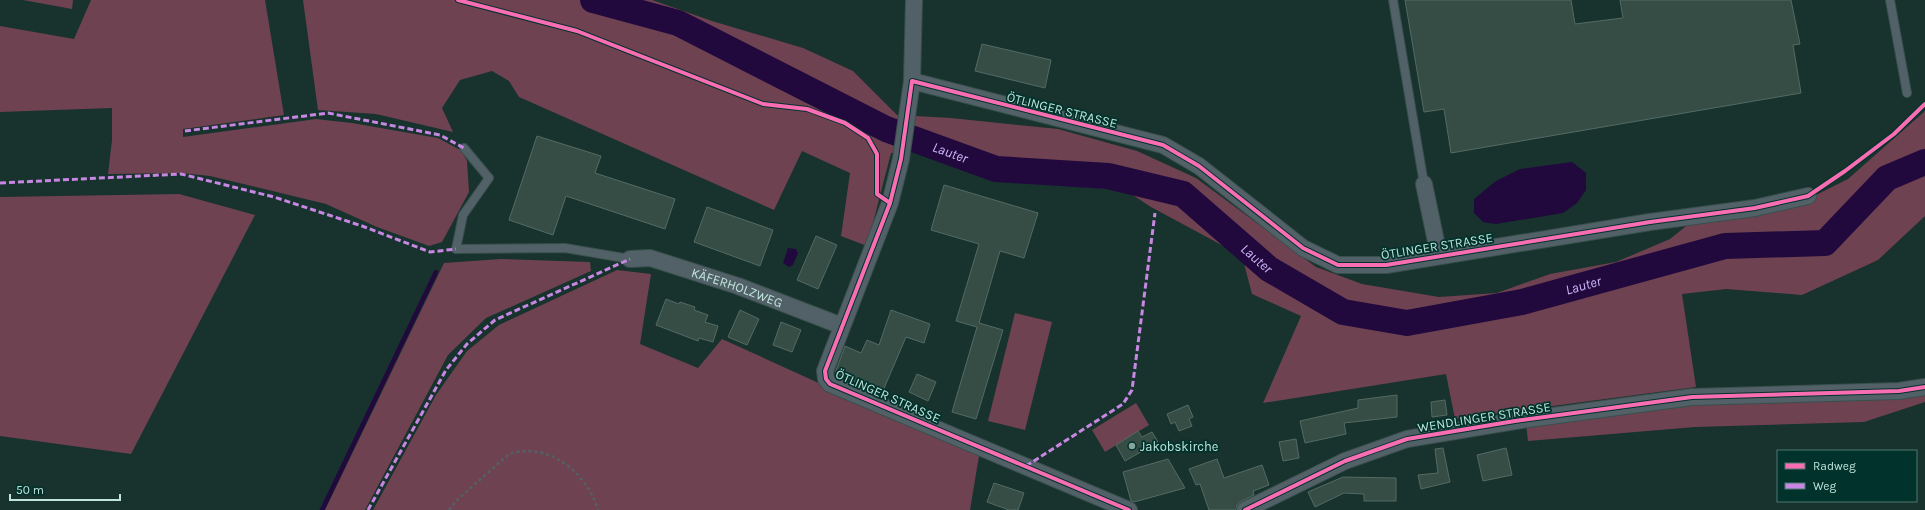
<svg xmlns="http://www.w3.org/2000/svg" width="1925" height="510" font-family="Karla,sans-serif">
<rect width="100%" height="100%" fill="#18322e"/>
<!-- green -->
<g fill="#6f4251">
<path d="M23,0H73L72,9Z"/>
<path d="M91,0H265L284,115L183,129V137L316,119L352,123L438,138L462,151L467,161L469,192L442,242L429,246L421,243L377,227L326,204L210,176L182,173L108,174L112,140V108L0,112V26L74,39Z"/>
<path d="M303,0H652L712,21L803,48L853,71L897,115L951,118L1058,129L1137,151L1196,178L1316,267L1362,284L1439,297L1497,293L1550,274L1616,262L1670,239L1690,223L1804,201L1848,179L1925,111V216L1878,260L1802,295L1726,289L1682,294L1696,387L1455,419L1446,374L1263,403L1301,316L1252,294L1242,256L1151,207L1125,190L1028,183L985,173L915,150L891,153L867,246L841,236L850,173L802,151L774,210L519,97L509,81L492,71L460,80L442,108L453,132L376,114L318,110Z"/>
<path d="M179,194L255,215L131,454L0,436V197Z"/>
<path d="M501,259L590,262L591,271L486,318L448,355L365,510H325L444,263Z"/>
<path d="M617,270L651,274L640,344L698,368L722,339L979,456L970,510H373L436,395L467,351L499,325Z"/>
<path d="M1015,313L1052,322L1025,430L988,421Z"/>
<path d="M1925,392V402L1864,422L1695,427L1528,441L1526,423L1687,402Z"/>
<path d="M1136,403L1149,425L1105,452L1092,430Z"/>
</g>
<!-- water -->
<g fill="#21093e">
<path d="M1572,162L1586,173V190L1577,203L1563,213L1496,224L1483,222L1474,213V199L1496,181L1520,169Z"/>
<path d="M788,248L796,249L798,253L793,265L789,267L783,263Z"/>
</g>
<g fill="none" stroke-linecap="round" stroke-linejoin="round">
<!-- stream -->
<path stroke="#21093e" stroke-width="4.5" d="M322,510L436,272"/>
<!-- river -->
<path stroke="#21093e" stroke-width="26" id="s1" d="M593,0L678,23L886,129L996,169L1108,176L1183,194L1269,269L1343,312L1407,323L1522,302L1725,246L1825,243L1887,178L1925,162"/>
</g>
<!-- building -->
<g fill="#354d45" stroke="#536b63">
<path d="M1405,0H1571L1575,24L1623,18L1620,0H1791L1800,44L1793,45L1801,93L1451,153L1444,109L1424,112Z"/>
<path d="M982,44L1051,60L1045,88L975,71Z"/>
<path d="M537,136L601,156L595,173L675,199L665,229L566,196L553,235L509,220Z"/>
<path d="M944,185L1038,213L1024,258L1000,251L979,323L1003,330L976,419L952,412L977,327L956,321L979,244L931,230Z"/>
<path d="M707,207L773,230L760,266L694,242Z"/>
<path d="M816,236L837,245L818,289L797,280Z"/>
<path d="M666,299L679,304L680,302L695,307L694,310L708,315L705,322L718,326L713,342L699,338L698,341L656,325Z"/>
<path d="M740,310L759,319L747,345L728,337Z"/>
<path d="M891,310L930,324L924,343L906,337L882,393L835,373L845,346L861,353L867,340L879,345Z"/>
<path d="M781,322L801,330L792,352L773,345Z"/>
<path d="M917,374L936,382L928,401L909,392Z"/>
<path d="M1397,395V417L1344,423L1346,434L1305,443L1300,421L1358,408V400Z"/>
<path d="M1445,400L1447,415L1432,417L1431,402Z"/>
<path d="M1188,405L1193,417L1189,419L1192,426L1179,431L1175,422L1171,424L1167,414Z"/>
<path d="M1138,431L1142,437L1152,432L1158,442L1125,461L1116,445Z"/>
<path d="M1296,439L1299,458L1283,461L1279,442Z"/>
<path d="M1443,448L1450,482L1421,489L1418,475L1438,473L1435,449Z"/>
<path d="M1506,448L1512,475L1483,481L1477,455Z"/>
<path d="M1168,459L1185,488L1134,502L1131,501L1123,472Z"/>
<path d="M1217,459L1224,478L1262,465L1269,485L1253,491L1254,495L1240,502L1237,505L1236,510H1209L1200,484L1196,485L1189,469Z"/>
<path d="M1343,477L1396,478V501H1364V494L1344,493L1315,507L1308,492Z"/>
<path d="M994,483L1024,493L1018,510H1009L987,502Z"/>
</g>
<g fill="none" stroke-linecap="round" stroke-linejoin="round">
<!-- service casing -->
<g stroke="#38504c" stroke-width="10">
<g id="service">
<path d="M1393,0L1424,184"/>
<path d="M1890,0L1907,93"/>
<path d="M464,148L489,178L463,215L456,249L565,248L630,259"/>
</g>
</g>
<!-- minor casing -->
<g stroke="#38504c" stroke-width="18">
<g id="minor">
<path d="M914,0L912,81L901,159L890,203L825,371L826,379L830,384L1129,510"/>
<path d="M912,81L1163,145L1199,166L1303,248L1338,265H1386L1650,222L1755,208L1808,196"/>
<path d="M1424,184L1439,256"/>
<path id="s2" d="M630,259L650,258L738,286L842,326"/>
<path d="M1245,510L1345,461L1407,439L1515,421L1692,397L1899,391L1925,387"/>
</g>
</g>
<!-- path -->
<path stroke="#526164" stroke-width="2.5" stroke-dasharray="3 3" stroke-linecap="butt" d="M449,510L456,501L509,454C549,441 587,473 598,510"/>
<!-- service -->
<use href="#service" stroke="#526067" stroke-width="8"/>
<!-- minor -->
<use href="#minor" stroke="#526067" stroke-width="16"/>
<!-- quiet -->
<g stroke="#c787e3" stroke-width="3" stroke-dasharray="6 3" stroke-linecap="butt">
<path d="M185,131L328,113L440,135L464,148"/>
<path d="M0,183L181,174L274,197L362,226L430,252L456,249"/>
<path d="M1026,466L1123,404L1132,390L1155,213"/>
<path d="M368,510L446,370L467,344L495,320L630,259"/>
</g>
<!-- cycleway casing -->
<g stroke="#01322b" stroke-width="6">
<g id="cycleway">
<path d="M458,0L577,31L763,104L807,109L845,123L868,138L877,154V194L890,203"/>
<path d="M1129,510L830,384L826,379L825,371L890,203L901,159L912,81L1163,145L1199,166L1303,248L1338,265H1386L1650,222L1755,208L1808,196L1845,171L1894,134L1925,104"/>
<path d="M1245,510L1345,461L1407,439L1515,421L1692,397L1899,391L1925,387"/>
</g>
</g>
<!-- cycleway -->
<use href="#cycleway" stroke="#f96db3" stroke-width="4"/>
</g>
<!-- markers -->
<circle fill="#84a69f" stroke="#01322b" stroke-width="1.5" cx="1132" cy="446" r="4"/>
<g text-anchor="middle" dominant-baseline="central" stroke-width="3.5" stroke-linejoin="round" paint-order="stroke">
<!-- street labels -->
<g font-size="13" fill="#bee4dc" stroke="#01322b">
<text transform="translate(1062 110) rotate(14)">ÖTLINGER STRASSE</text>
<text transform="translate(1437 246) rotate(-9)">ÖTLINGER STRASSE</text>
<text stroke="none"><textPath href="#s2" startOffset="112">KÄFERHOLZWEG</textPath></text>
<text transform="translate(888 396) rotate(24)">ÖTLINGER STRASSE</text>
<text transform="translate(1484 417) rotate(-9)">WENDLINGER STRASSE</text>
</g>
<!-- poi labels -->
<g font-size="13" fill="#bee4dc" stroke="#01322b" text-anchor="start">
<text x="1140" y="446">Jakobskirche</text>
</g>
<!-- water labels -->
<g font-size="14" font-style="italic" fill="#ceb7fa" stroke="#01322b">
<text stroke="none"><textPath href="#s1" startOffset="390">Lauter</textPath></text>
<text stroke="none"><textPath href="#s1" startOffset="726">Lauter</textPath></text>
<text stroke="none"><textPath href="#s1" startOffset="1073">Lauter</textPath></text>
</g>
</g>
<!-- legend -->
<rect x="1777" y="450" width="140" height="52" fill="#01322b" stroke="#4d7972"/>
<rect x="1785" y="463" width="20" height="6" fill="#f96db3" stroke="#4d7972"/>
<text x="1813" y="470" font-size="12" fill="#bee4dc">Radweg</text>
<rect x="1785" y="483" width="20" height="6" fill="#c787e3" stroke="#4d7972"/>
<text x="1813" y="490" font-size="12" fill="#bee4dc">Weg</text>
<!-- scale -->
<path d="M10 494v6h110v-6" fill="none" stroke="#bee4dc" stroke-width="2"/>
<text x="16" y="494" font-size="12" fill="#bee4dc" stroke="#01322b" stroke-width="3" paint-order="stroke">50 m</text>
</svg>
